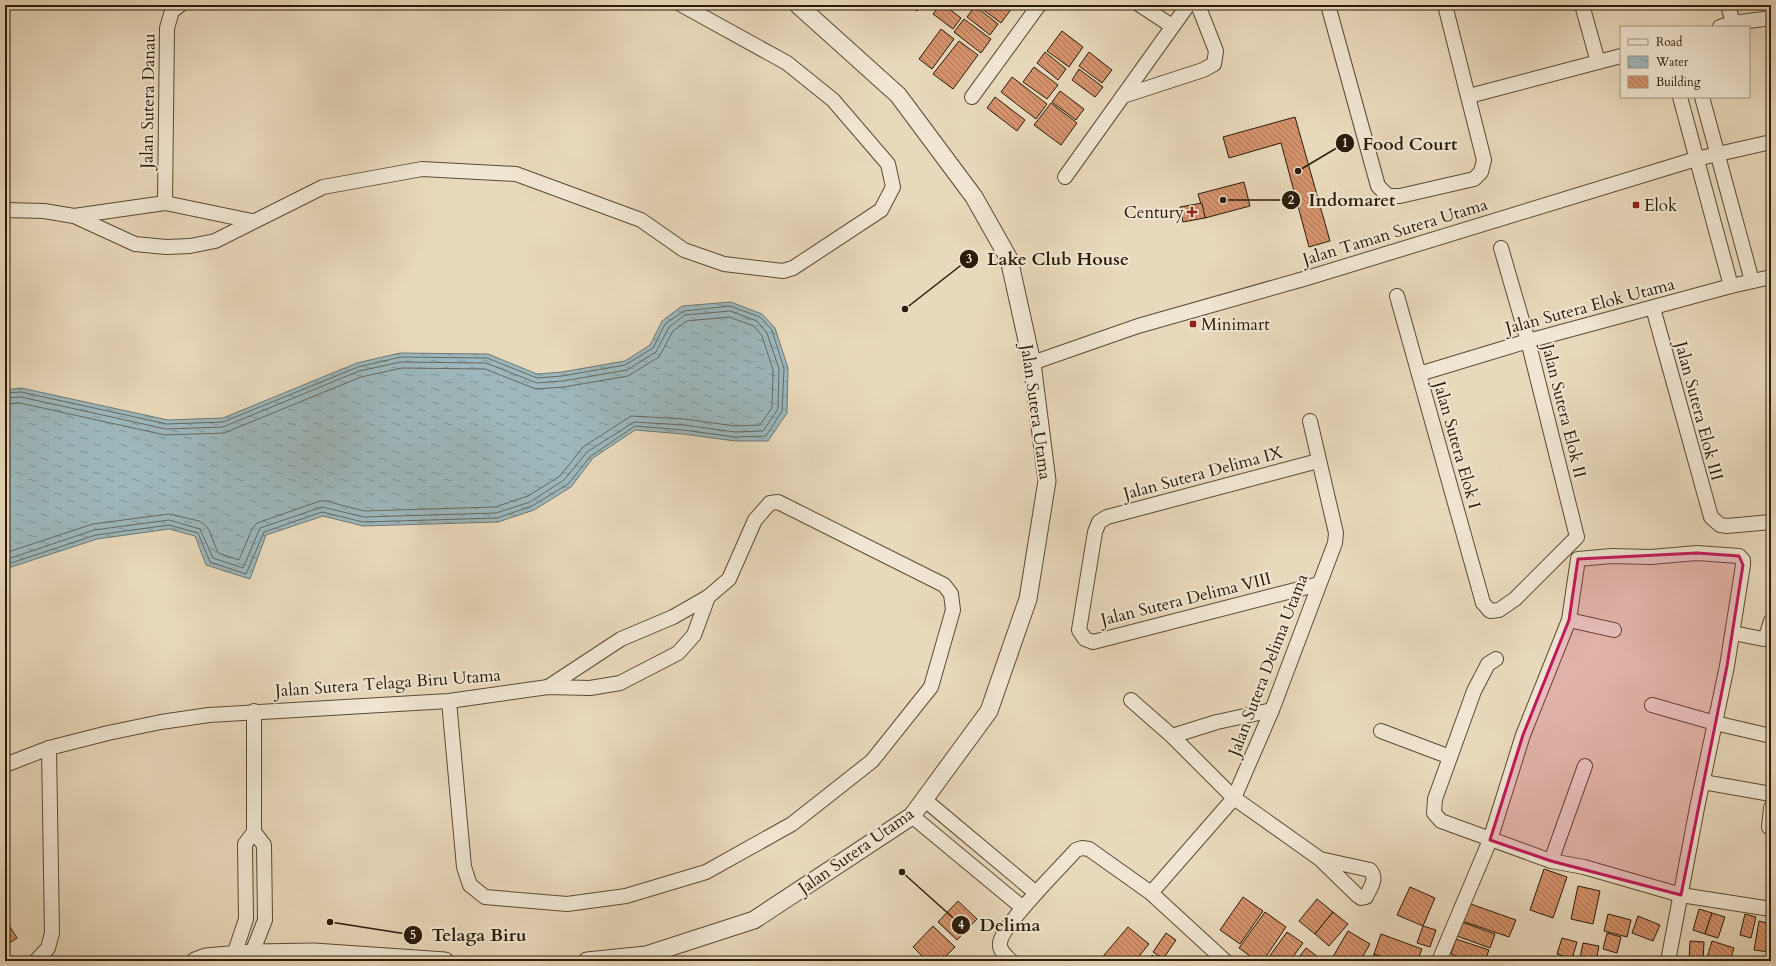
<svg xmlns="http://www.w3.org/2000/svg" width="1776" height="966" font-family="Cardo,serif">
<defs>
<pattern id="water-ripples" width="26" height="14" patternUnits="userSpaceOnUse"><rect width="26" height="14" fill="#9db7bc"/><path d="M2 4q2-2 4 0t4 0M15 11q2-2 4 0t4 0" fill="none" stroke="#809497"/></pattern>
<pattern id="building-back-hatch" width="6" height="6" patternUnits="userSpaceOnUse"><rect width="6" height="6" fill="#d5936d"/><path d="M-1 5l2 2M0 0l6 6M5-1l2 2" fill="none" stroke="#ad7758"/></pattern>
</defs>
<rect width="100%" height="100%" fill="#e9d9bc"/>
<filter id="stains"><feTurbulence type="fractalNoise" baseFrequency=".005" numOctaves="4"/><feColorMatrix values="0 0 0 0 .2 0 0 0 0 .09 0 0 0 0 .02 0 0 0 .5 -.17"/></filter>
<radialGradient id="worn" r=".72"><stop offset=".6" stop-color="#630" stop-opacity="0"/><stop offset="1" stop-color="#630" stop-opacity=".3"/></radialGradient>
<!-- water -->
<path fill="url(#water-ripples)" stroke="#6f7974" d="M731,302L762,314L775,328L788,368L787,413L768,441H735L683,434L635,430L593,458L571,487L534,510L498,522L363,526L323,516L266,535L250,579L206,565L195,536L169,529L97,539L5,569V390L21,388L168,420L223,418L357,363L400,353L488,354L537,374L562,372L625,361L650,345L662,321L682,306Z"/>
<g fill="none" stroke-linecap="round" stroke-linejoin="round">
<!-- shore -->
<g stroke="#646a62" stroke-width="1">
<path d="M5,393L21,392L167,424L223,422L358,367L401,357L487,358L537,378L562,376L625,365L653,348L665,324L684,311L730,306L760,317L772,330L784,369L782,411L766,436L735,437L683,430L635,426L591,456L568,484L532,506L497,518L363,522L322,512L264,532L246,574L210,562L198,533L169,525L96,535L5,565"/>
<path d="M5,398L21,397L166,429L223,427L359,371L401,362L486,363L537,383L563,381L627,370L656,352L669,327L685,315L730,311L757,321L767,333L779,369L778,409L763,431L735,432L684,425L634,422L587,452L564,480L530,502L496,513L364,517L322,507L260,528L243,568L213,558L200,529L169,520L94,530L5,560"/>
<path d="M5,404L20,403L165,435L224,433L361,377L402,368L485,369L536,389L564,387L628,376L659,357L673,331L687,321L729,317L754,326L762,336L773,370L772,408L760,425L735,426L684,419L631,416L583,447L560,476L528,496L495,507L364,511L326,501H320L257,523L252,529L239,560L218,553L209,530L204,524L199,521L169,514L93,524L5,553"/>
</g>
</g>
<!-- building -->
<g fill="url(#building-back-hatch)" stroke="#2b1c08">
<path d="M909,5H921L917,11Z"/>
<path d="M940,5H944L961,18L953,29L933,14Z"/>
<path d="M1009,5L1012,8L1001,23L978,6Z"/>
<path d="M975,6L998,24L990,35L967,17Z"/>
<path d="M964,19L991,39L981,53L954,32Z"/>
<path d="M941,29L954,39L932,69L919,59Z"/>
<path d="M1062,31L1083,47L1069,67L1047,51Z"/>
<path d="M959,41L978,55L953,89L933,74Z"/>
<path d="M1045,52L1066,69L1058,80L1037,63Z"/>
<path d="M1089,52L1112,70L1102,83L1079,66Z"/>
<path d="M1034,67L1058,85L1047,99L1023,82Z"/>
<path d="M1079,69L1103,87L1095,97L1072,80Z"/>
<path d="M1012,77L1047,104L1036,119L1001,92Z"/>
<path d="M1060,91L1084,109L1076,120L1052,102Z"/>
<path d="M995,97L1025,120L1017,131L987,108Z"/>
<path d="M1051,103L1077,123L1061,145L1034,125Z"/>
<path d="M1295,117L1330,241L1309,247L1281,143L1229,158L1223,137Z"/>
<path d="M1244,182L1250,206L1205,218L1198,194Z"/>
<path d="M1202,203L1205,218L1183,222L1180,207Z"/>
<path d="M1544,869L1567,877L1553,918L1530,910Z"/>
<path d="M1578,886L1600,891L1593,924L1571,919Z"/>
<path d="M1410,887L1435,898L1423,926L1397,915Z"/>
<path d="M1243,897L1263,911L1240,944L1220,930Z"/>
<path d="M1317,899L1333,912L1315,934L1299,921Z"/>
<path d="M958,901L977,919L957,940L938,922Z"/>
<path d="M1468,903L1516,920L1509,937L1462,921Z"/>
<path d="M1699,909L1712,913L1705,934L1693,930Z"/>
<path d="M1265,912L1286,927L1263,961H1257L1239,948Z"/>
<path d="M1333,912L1348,924L1329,946L1315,934Z"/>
<path d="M1712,913L1725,917L1718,938L1705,934Z"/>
<path d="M1608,914L1631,920L1627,937L1604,931Z"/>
<path d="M1745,914L1756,917L1751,938L1740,935Z"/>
<path d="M1638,916L1660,925L1653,941L1632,933Z"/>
<path d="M5,919L17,938L5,946Z"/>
<path d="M1759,921L1771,924L1769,952L1754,950Z"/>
<path d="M1462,922L1495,934L1490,948L1457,936Z"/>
<path d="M933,926L955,947L941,961H927L913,947Z"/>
<path d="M1423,926L1436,930L1430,947L1417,943Z"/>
<path d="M1128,927L1149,944L1135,961H1099Z"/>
<path d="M1348,931L1370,944L1360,961H1333L1331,960Z"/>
<path d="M1287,932L1303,943L1290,961H1266Z"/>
<path d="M1166,933L1176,940L1163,959L1153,952Z"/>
<path d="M1607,933L1621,937L1617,953L1603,949Z"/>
<path d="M1381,934L1422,949L1417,961H1393L1374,954Z"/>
<path d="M1562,938L1577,942L1572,959L1557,954Z"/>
<path d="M1456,939L1489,950L1485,961H1470L1451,954Z"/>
<path d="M1690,941L1704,942L1703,961H1689Z"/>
<path d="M1712,941L1734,948L1730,961H1706Z"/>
<path d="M1583,943L1599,946L1596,961L1580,958Z"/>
<path d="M1306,948L1322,960V961H1296Z"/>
<path d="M1374,954L1393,961H1371Z"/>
<path d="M1152,955L1159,961H1146Z"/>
<path d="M1445,955L1459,961H1443Z"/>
<path d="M1601,956L1625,959V961H1601Z"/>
<path d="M1632,956L1645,959L1644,961H1631Z"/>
<path d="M1672,956L1689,957V961H1671Z"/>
<path d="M1490,957L1500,961H1488Z"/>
</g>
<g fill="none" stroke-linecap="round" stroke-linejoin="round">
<!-- minor casing -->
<g stroke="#5a4b35" stroke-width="16">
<g id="minor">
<path d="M1140,5L1172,26"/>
<path d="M1328,5L1378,186L1388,196H1400L1474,179L1481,172L1484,160L1445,5"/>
<path d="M1582,5L1598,62"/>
<path d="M1728,5L1733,23"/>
<path d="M1720,27L1733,23L1771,18"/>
<path d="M1123,96L1203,70L1214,64L1216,51L1198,5"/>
<path d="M1469,96L1621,56"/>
<path d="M972,97L1039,5"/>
<path d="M1680,97L1731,286"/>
<path d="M1702,97L1752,281"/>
<path d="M1065,177L1188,5"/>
<path d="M165,203L167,28L172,11L180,5"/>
<path d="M5,210L44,211L74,216L135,244L166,247L190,246L215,241L323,187L422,169L516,174L641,220L684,250L724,264L783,271L793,268L881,210L893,187L888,164L833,100L787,63L682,5"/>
<path d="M74,216L165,203L252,221"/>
<path d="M1397,296L1483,603L1490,611L1499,610L1515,599L1577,537L1528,341L1501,248"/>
<path d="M1653,308L1711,517L1720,525L1727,526L1771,522"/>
<path d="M1032,363L1138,326L1307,278L1696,159L1771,142"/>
<path d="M1419,374L1528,341L1731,286L1771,277"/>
<path d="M1318,461L1107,517L1099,522L1095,532L1079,630L1085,639L1093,642L1319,584"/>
<path d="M1569,620L1614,630"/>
<path d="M1733,633L1763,639L1766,637L1771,621"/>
<path d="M1496,659L1488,664L1474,691L1435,799L1434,813L1441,821L1551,861L1584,867L1681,895L1771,909"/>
<path d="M548,687L621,639L673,617L708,597"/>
<path d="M1131,700L1172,736L1234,798L1320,859L1357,895L1361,898L1366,897C1370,888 1378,879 1370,870L1320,859"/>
<path d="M1652,705L1715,723L1771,736"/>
<path d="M1381,731L1450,757"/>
<path d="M1172,736L1217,722L1272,710"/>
<path d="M5,765L49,748L108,733L161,722L209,715L449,701L548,687L590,688L620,683L678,653L694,635L708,597L729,579L755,520L770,503L778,502L944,585L951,594L953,610L931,687L872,761L792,824L706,872L626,896L567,904L485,897L470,885L464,867L449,701"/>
<path d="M1703,782L1771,794"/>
<path d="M925,800L1036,893"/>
<path d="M1771,808L1769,827L1771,828"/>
<path d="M912,816L1023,908"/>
<path d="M1551,861L1585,766"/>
<path d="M1151,893L1234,798L1272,710L1335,543L1336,533L1310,421"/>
<path d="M36,961L48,948L52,933L49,748"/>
<path d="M234,961V955L246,919L245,844L254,832"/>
<path d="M252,961V953L265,920L264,845L254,832V711"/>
<path d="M1011,961C1006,956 999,951 1000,943C1001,926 1062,866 1076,850L1082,848L1089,849L1151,893L1225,961"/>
<path d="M1439,961L1490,840L1523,735L1569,620L1578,559L1612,556L1651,557L1697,553L1739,556L1743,560V565L1727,666L1697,808L1668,961"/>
</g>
</g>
<!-- tertiary casing -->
<g stroke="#5a4b35" stroke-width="19">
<g id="tertiary">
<path d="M195,961L206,957L252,953L314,952L445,961"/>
<path d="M587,961L646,955L754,920L912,816L989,711L1028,599L1047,481L1032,363L1009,259L974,197L898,95L798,5"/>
</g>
</g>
<!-- minor -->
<use href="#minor" stroke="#f1e6d3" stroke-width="14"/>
<!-- tertiary -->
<use href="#tertiary" stroke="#f1e6d3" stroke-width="17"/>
</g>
<!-- marked area -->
<path fill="#c2185b" fill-opacity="0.2" stroke="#c2185b" stroke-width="3" stroke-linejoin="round" d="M1697,553L1739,556L1743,565L1727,666L1681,895L1551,861L1490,840L1523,735L1569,620L1578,559Z"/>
<!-- markers -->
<g fill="#8f2418" stroke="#f1e6d3" stroke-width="1.5">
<rect x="1632" y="201" width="8" height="8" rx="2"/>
<path d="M1190 206h4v4h4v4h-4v4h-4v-4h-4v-4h4z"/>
<rect x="1189" y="320" width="8" height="8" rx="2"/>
</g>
<g text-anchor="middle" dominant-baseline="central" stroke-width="4" stroke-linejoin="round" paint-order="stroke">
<!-- street labels -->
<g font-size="17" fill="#2b1c08" stroke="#f1e6d3">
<text transform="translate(148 101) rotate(-89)">Jalan Sutera Danau</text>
<text transform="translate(1395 232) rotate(-17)">Jalan Taman Sutera Utama</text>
<text transform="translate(1590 306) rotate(-15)">Jalan Sutera Elok Utama</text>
<text transform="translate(1564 411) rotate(76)">Jalan Sutera Elok II</text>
<text transform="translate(1699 411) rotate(75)">Jalan Sutera Elok III</text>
<text transform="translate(1036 412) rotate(82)">Jalan Sutera Utama</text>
<text transform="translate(1457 445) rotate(74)">Jalan Sutera Elok I</text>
<text transform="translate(1203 473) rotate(-15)">Jalan Sutera Delima IX</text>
<text transform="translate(1186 599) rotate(-14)">Jalan Sutera Delima VIII</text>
<text transform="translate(1268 665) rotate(-69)">Jalan Sutera Delima Utama</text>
<text transform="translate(388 683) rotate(-4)">Jalan Sutera Telaga Biru Utama</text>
<text transform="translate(856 851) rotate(-35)">Jalan Sutera Utama</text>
</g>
<!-- poi labels -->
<g font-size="17" fill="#2b1c08" stroke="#f1e6d3" text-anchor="start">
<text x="1644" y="205">Elok</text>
<text x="1184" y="212" text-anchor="end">Century</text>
<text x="1201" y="324">Minimart</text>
</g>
</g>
<!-- callouts -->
<path fill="none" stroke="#2b1c08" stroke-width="1.5" d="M1298 171L1345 143M1223 200L1291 200M905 309L969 259M902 872L961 925M330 922L413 935"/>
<g fill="#2b1c08" stroke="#f1e6d3" stroke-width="1.5">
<circle cx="1298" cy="171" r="4"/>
<circle cx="1223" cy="200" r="4"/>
<circle cx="905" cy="309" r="4"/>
<circle cx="902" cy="872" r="4"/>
<circle cx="330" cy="922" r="4"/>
<circle cx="1345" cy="143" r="10"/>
<circle cx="1291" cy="200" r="10"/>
<circle cx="969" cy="259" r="10"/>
<circle cx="961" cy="925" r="10"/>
<circle cx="413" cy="935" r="10"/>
</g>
<g font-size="12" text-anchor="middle" font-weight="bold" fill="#fff">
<text x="1345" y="147">1</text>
<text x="1291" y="204">2</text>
<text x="969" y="263">3</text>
<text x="961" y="929">4</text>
<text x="413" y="939">5</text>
</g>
<g font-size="18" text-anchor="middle" font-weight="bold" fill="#2b1c08" stroke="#f1e6d3" stroke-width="4" stroke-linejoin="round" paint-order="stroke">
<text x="1410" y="150">Food Court</text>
<text x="1352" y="206">Indomaret</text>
<text x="1058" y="265">Lake Club House</text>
<text x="1010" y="931">Delima</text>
<text x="479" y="941">Telaga Biru</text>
</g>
<!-- margin -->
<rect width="1776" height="966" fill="none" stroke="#e9d9bc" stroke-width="20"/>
<rect x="6" y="6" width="1764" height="954" fill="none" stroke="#2b1c08" stroke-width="2"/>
<rect x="10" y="10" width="1756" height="946" fill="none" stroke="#2b1c08"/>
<!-- legend -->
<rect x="1620" y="26" width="130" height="72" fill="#f1e6d3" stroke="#a29582"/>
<rect x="1628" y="39" width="20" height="6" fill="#f1e6d3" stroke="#a29582"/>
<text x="1656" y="46" font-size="12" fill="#2b1c08">Road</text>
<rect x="1628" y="56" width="20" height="12" fill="url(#water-ripples)" stroke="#a29582"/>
<text x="1656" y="66" font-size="12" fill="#2b1c08">Water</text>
<rect x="1628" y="76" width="20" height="12" fill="url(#building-back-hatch)" stroke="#a29582"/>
<text x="1656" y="86" font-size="12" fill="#2b1c08">Building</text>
<rect width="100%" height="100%" filter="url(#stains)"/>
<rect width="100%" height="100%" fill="url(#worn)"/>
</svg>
